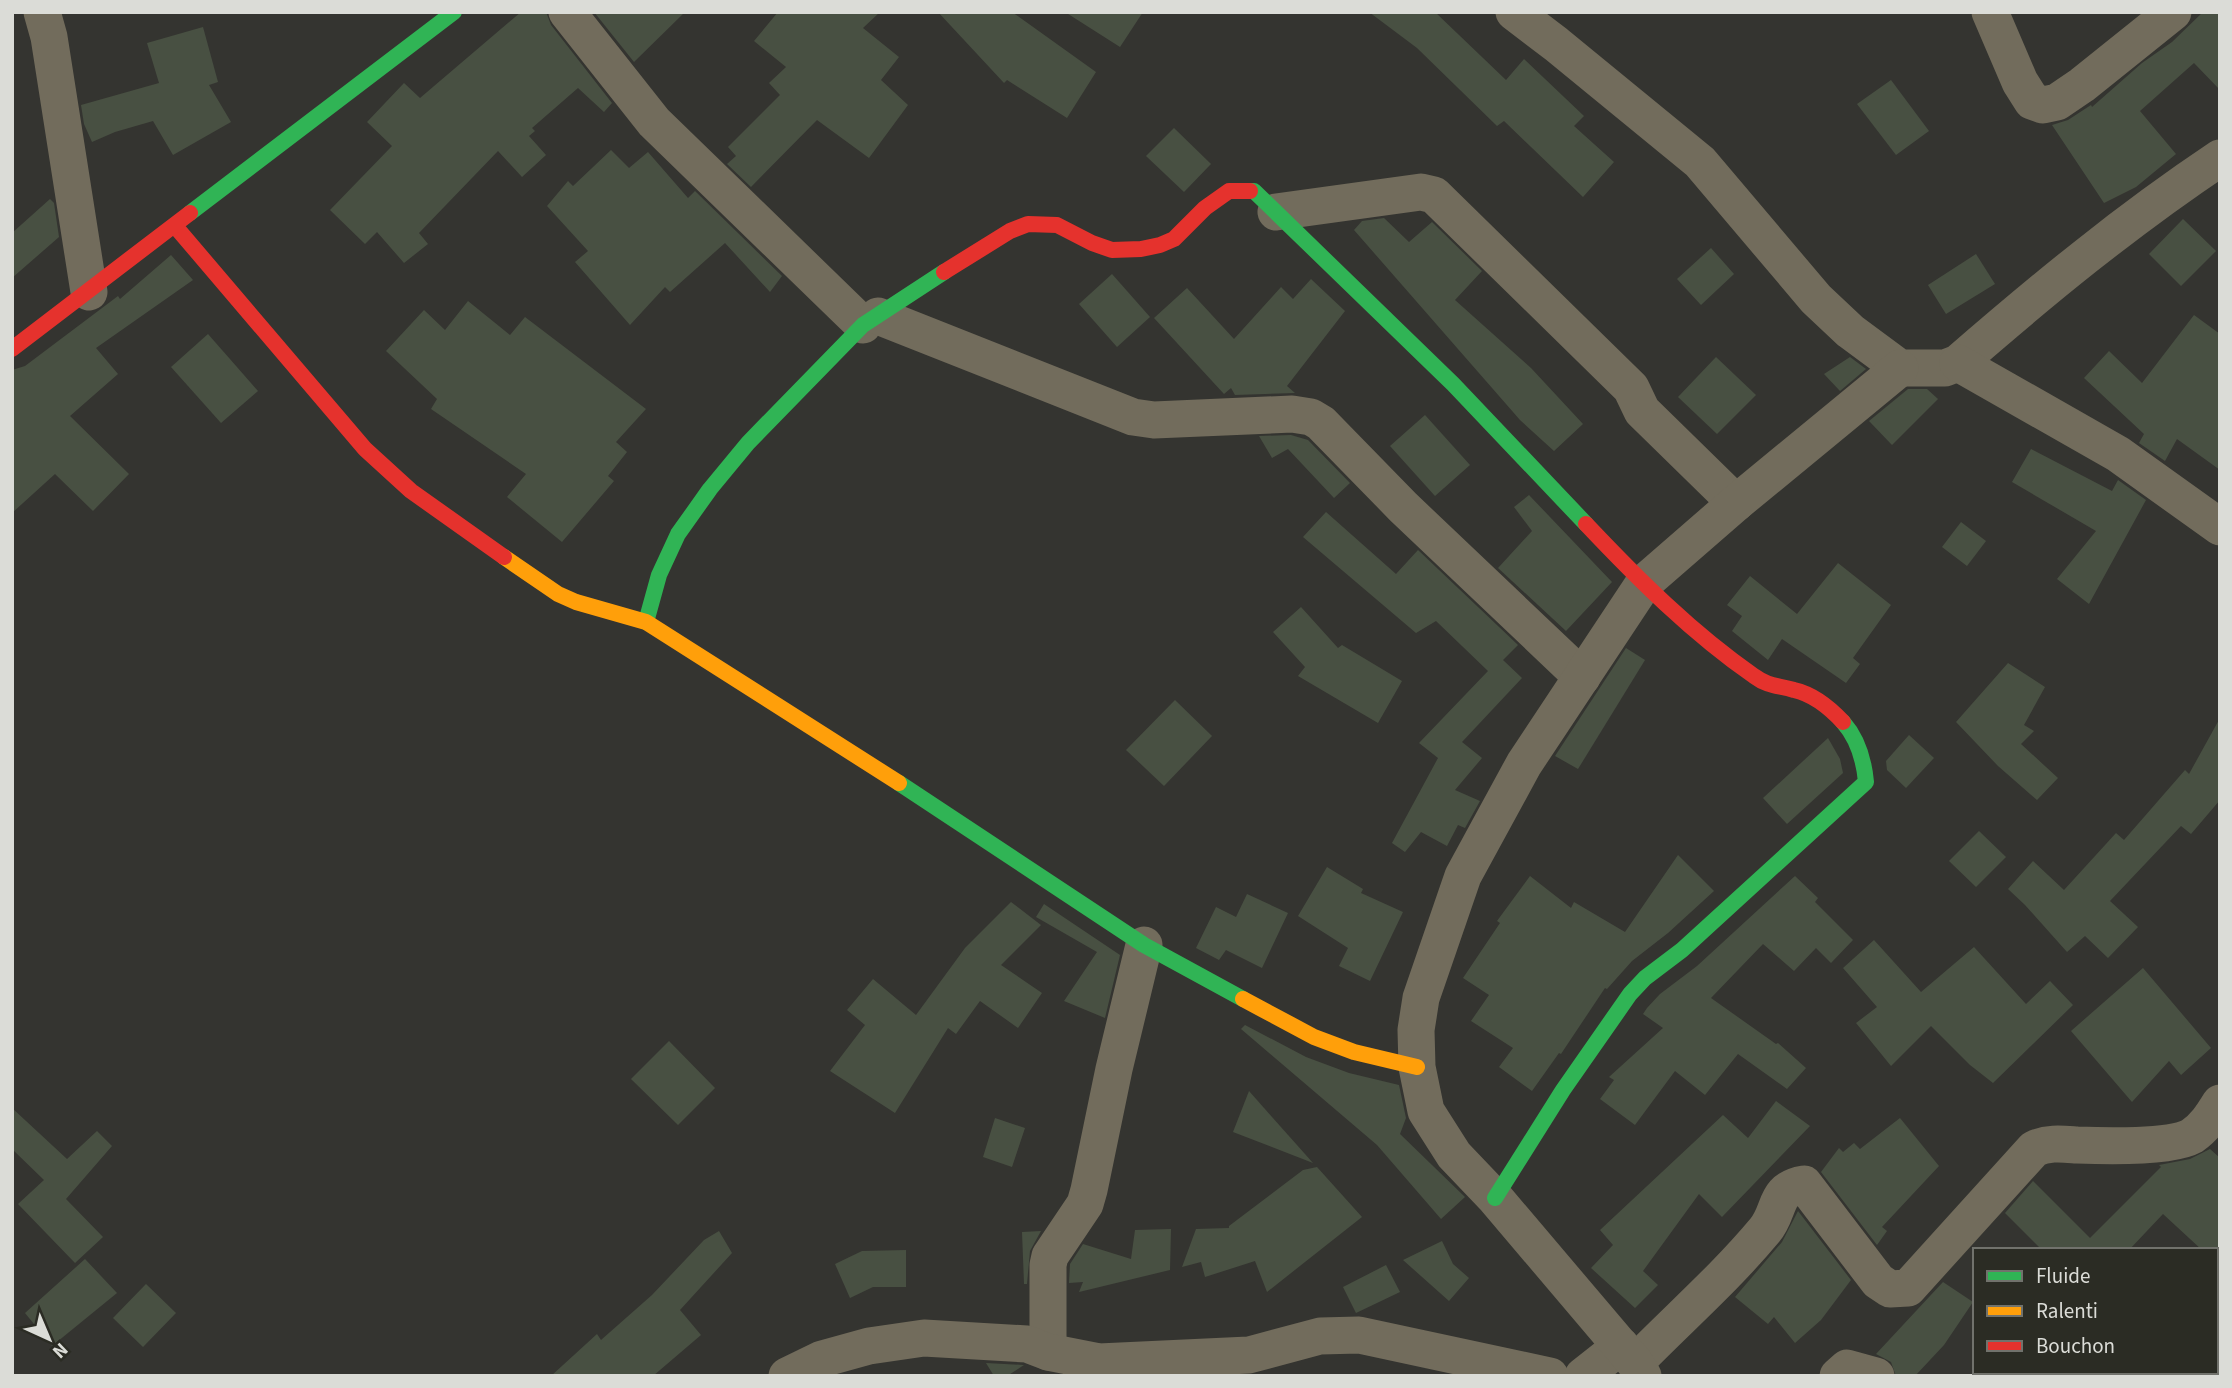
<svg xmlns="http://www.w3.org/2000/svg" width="2232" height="1388" font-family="'Source Sans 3',sans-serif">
<rect width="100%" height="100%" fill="#343430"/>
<!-- building -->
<g fill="#485042">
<path d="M521,12H546L551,25L612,103L604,112L578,88L532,128L535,131L529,136L546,155L522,177L498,151L419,233L428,244L404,263L377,232L365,244L330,210L392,146L367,122L404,83L420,98Z"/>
<path d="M594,12H685L634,62Z"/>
<path d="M778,12H880L863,28L899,57L881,80L908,105L869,158L817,120L751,187L727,164L736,156L728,147L780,95L769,83L786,67L754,41Z"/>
<path d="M938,12H1012L1096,72L1067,118L1007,80L1004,83Z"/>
<path d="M1065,12H1143L1120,47Z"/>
<path d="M1369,12H1435L1506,80L1524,59L1584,116L1574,126L1614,162L1583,197L1504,121L1497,126L1417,48Z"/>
<path d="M2203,12H2220V90L2194,63L2140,111L2176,154L2136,187L2104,203L2052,125L2068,120L2091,105L2092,107L2142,63L2172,42Z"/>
<path d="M203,27L218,82L209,85L231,122L173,155L153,121L115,132L92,142L84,124L81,105L159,83L147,43Z"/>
<path d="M1891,80L1929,131L1896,155L1857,104Z"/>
<path d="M1174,128L1211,164L1184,192L1146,156Z"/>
<path d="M611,150L629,168L648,152L688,198L695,191L782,276L770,292L725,243L670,292L665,287L630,325L575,262L588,251L547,206L568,181L573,186Z"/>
<path d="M50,199L54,203L59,237L12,278V233Z"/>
<path d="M1384,218L1409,242L1432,222L1482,271L1455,300L1531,368L1583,424L1554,451L1520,420L1354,230L1362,221Z"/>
<path d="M2183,219L2216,251L2181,286L2149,254Z"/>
<path d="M1711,248L1734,274L1701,305L1677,279Z"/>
<path d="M1976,254L1995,284L1946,314L1928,285Z"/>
<path d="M171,255L193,280L96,348L118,374L70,416L129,474L93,511L55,474L12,513V370L25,366L118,296L120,299Z"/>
<path d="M1112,274L1150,317L1117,347L1079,304Z"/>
<path d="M1311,279L1345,311L1287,386L1295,393L1235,395L1231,388L1224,394L1154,318L1187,288L1234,339L1281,287L1293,299Z"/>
<path d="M468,301L510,335L525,317L646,409L616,442L627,452L608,476L614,481L562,542L507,497L526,474L431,409L437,399L386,351L424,310L445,330Z"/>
<path d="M2194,315L2220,334V470L2177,439L2165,461L2139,443L2144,434L2084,378L2109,351L2142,383Z"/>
<path d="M208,334L258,391L221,423L171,367Z"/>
<path d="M1716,357L1756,395L1717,434L1678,397Z"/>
<path d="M1850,357L1866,369L1840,391L1824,374Z"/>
<path d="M1908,389H1927L1938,399L1892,445L1869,421Z"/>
<path d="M1425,415L1470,465L1435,496L1390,446Z"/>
<path d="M1291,435L1308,440L1350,483L1334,498L1288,449L1272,458L1259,436Z"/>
<path d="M2031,449L2112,491L2118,480L2146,500L2089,604L2057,579L2096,531L2012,482Z"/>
<path d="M1529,495L1612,582L1566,631L1498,568L1532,531L1514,507Z"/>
<path d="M1326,512L1396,574L1418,550L1518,645L1503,660L1522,678L1462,742L1482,758L1455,790L1480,801L1465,828L1458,825L1447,846L1421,832L1405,852L1392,843L1438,758L1419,743L1488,671L1436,621L1416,633L1303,537Z"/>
<path d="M1961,522L1986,541L1967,566L1942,547Z"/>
<path d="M1838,563L1891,605L1853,658L1860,664L1846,683L1782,639L1768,660L1732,631L1742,616L1727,605L1750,576L1797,614Z"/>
<path d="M1301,607L1338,648L1342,645L1402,681L1378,723L1298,676L1305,667L1273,632Z"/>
<path d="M1626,648L1645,660L1578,769L1555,756Z"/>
<path d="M2008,663L2045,687L2024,725L2034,731L2021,744L2058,778L2037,800L1998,766L1956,722Z"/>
<path d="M1175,700L1212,736L1164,786L1126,750Z"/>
<path d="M2220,718V800L2191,834L2181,826L2110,901L2138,927L2108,958L2085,936L2067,952L2025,905L2008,889L2033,861L2064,890L2116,833L2124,840L2185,770L2189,774Z"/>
<path d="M1909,735L1934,758L1906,788L1887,770L1886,761Z"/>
<path d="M1828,738L1840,759L1843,773L1787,824L1763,798Z"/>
<path d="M1979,831L2006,857L1976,887L1949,861Z"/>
<path d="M1678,855L1714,891L1668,933L1632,961L1607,989L1605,988L1561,1054L1559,1053L1532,1091L1499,1067L1513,1048L1471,1021L1489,995L1463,978L1500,923L1497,921L1530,876L1571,908L1574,902L1625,932Z"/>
<path d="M1327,867L1363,889L1361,893L1403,912L1370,981L1339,966L1348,948L1298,916Z"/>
<path d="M1795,876L1818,898L1815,902L1853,940L1831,963L1816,948L1794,971L1763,944L1711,998L1776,1044L1778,1043L1806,1068L1787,1089L1738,1054L1705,1095L1675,1071L1635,1125L1600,1099L1614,1080L1609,1077L1663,1028L1643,1014L1647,1008L1660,994L1697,966Z"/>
<path d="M1247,894L1288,913L1262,968L1226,950L1219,960L1196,948L1216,907L1236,917Z"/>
<path d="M1011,902L1041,925L1001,965L1042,993L1018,1028L980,1001L956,1034L948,1028L895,1113L830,1071L865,1025L847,1010L873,979L916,1015L965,948Z"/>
<path d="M1044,904L1120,955L1105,1018L1064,1001L1097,952L1036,917Z"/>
<path d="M1874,940L1921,992L1974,947L2026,1004L2050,981L2073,1005L1993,1083L1970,1065L1931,1026L1891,1066L1856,1023L1877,1007L1843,968Z"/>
<path d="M2143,968L2211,1048L2181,1075L2169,1061L2132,1102L2071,1031Z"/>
<path d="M1245,1025L1306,1057L1349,1073L1399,1085L1406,1118L1400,1134L1465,1197L1441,1219L1377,1145L1241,1029Z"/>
<path d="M669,1041L715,1088L678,1125L631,1079Z"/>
<path d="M1249,1091L1313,1163L1233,1132Z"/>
<path d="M1776,1101L1810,1126L1722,1217L1699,1194L1643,1271L1658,1285L1635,1308L1591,1268L1613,1245L1600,1230L1723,1115L1748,1138Z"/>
<path d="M12,1108L67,1159L97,1131L112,1146L66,1199L103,1237L75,1263L18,1204L44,1180L12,1149Z"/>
<path d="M995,1118L1025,1128L1012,1167L983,1157Z"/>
<path d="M1900,1118L1939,1166L1882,1227L1887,1231L1877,1245L1821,1172L1839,1148L1843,1152L1854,1143L1860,1149Z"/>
<path d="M2210,1149L2220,1158V1266L2216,1263V1250H2202L2163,1214L2129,1250H2042L2005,1213L2033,1181L2090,1238L2161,1167L2159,1165L2190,1159Z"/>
<path d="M1317,1167L1362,1217L1267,1292L1255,1261L1205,1277L1201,1262L1182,1267L1196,1229L1229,1228V1226L1303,1170Z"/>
<path d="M1798,1211L1851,1280L1821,1320L1795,1343L1774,1317L1768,1324L1735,1297L1782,1242Z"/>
<path d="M1171,1229L1170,1270L1079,1292L1083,1282L1069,1283L1070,1264L1083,1244L1131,1259L1135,1230Z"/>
<path d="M719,1231L732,1253L680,1310L701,1335L653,1376H551L597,1334L601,1340L652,1295L704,1240Z"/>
<path d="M1041,1231L1030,1251L1027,1284H1024L1022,1232Z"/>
<path d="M1442,1241L1453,1264L1469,1278L1449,1301L1403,1260Z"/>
<path d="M906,1250V1287H873L850,1298L835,1264L862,1251Z"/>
<path d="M85,1259L117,1293L52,1346L25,1313Z"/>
<path d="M1386,1265L1400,1292L1356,1313L1343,1287Z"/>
<path d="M1943,1282L1973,1302L1944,1345L1915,1376H1896L1891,1362L1876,1354Z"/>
<path d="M146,1284L176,1313L143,1347L113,1318Z"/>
<path d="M986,1363L1023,1365H1024L1007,1376H994Z"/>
</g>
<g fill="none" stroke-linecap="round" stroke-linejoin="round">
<!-- street -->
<g stroke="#726c5c" stroke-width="37">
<path d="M42,12L49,37L89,292"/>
<path d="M567,12L654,122L863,325"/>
<path d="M1514,12L1556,44L1700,162L1816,299L1850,331L1900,368H1945L1958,363C2042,290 2127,220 2220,158"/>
<path d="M1990,12L2020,82L2032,101L2043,105L2057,102L2082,85L2173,12"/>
<path d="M1276,212L1421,192L1434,195L1631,388L1642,411L1736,503"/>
<path d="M878,316L1133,417L1154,420L1292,414L1311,417L1321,423L1403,507L1582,677"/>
<path d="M1958,363L2118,454L2220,527"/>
<path d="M1048,1352V1265L1050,1256L1085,1204L1089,1190L1114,1069L1144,945"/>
<path d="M1635,1363C1678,1319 1725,1278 1765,1230C1781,1211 1773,1189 1804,1184L1878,1281L1890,1289L1908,1288L2034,1149C2048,1142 2063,1144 2077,1145C2103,1146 2171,1148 2192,1136C2205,1127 2212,1116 2220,1103"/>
<path d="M2216,1369L2220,1373"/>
<path d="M2049,1372L2053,1376"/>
<path d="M787,1376L822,1359L869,1346L924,1338L1027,1344L1048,1352L1099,1362L1249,1355L1320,1336L1359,1335L1550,1376"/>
<path d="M1583,1376L1621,1346"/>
<path d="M1643,1376L1635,1363L1495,1198L1454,1155L1426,1111L1417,1067L1416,1030L1421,998L1463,876L1524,764L1644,583L1736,503L1900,368"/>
<path d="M1838,1376L1847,1368L1876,1376"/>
<path d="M2012,1376L2016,1372"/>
</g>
<!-- fast -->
<g stroke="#30b455" stroke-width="16">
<path d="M1250,191H1254L1453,384L1586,524"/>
<path d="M190,213L454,12"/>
<path d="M646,622L659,575L678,534L710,489L748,443L863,325L944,272"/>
<path d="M899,783L1144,945L1243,999"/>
<path d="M1495,1198L1563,1090L1630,994L1645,978L1682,950L1866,782C1864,760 1858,739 1843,722"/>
</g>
<!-- slow -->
<g stroke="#ff9f0a" stroke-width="16">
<path d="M504,557L558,594L576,602L646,622L899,783"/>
<path d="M1243,999L1314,1037L1354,1052L1417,1067"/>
</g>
<!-- jam -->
<g stroke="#e5322d" stroke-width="16">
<path d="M175,226L365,449L411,491L504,557"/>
<path d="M944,272L1010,231L1028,224L1057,225L1092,243L1112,250L1141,249L1160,245L1174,239L1205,208L1229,191H1250"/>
<path d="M12,349L190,213"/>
<path d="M1586,524C1637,578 1692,633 1754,676C1769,687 1777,685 1794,690C1812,694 1830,708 1843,722"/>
</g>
</g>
<!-- border -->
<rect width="2232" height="1388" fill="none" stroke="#dbdcd7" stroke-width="28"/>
<!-- legend -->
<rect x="1973" y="1248" width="245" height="126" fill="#2b2c24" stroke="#71726c" stroke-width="2"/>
<rect x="1987" y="1271" width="35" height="10" fill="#30b455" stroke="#71726c" stroke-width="2"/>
<text x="2036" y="1283" font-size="21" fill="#dbdcd7">Fluide</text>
<rect x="1987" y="1306" width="35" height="10" fill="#ff9f0a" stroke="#71726c" stroke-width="2"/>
<text x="2036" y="1318" font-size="21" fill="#dbdcd7">Ralenti</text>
<rect x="1987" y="1341" width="35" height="10" fill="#e5322d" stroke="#71726c" stroke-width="2"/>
<text x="2036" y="1353" font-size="21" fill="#dbdcd7">Bouchon</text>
<!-- north arrow -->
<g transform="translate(49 1339) rotate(136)" stroke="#2b2c24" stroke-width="5" paint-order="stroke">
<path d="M0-5L12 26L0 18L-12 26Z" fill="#dbdcd7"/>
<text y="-10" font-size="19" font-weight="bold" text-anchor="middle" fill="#dbdcd7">N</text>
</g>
</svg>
